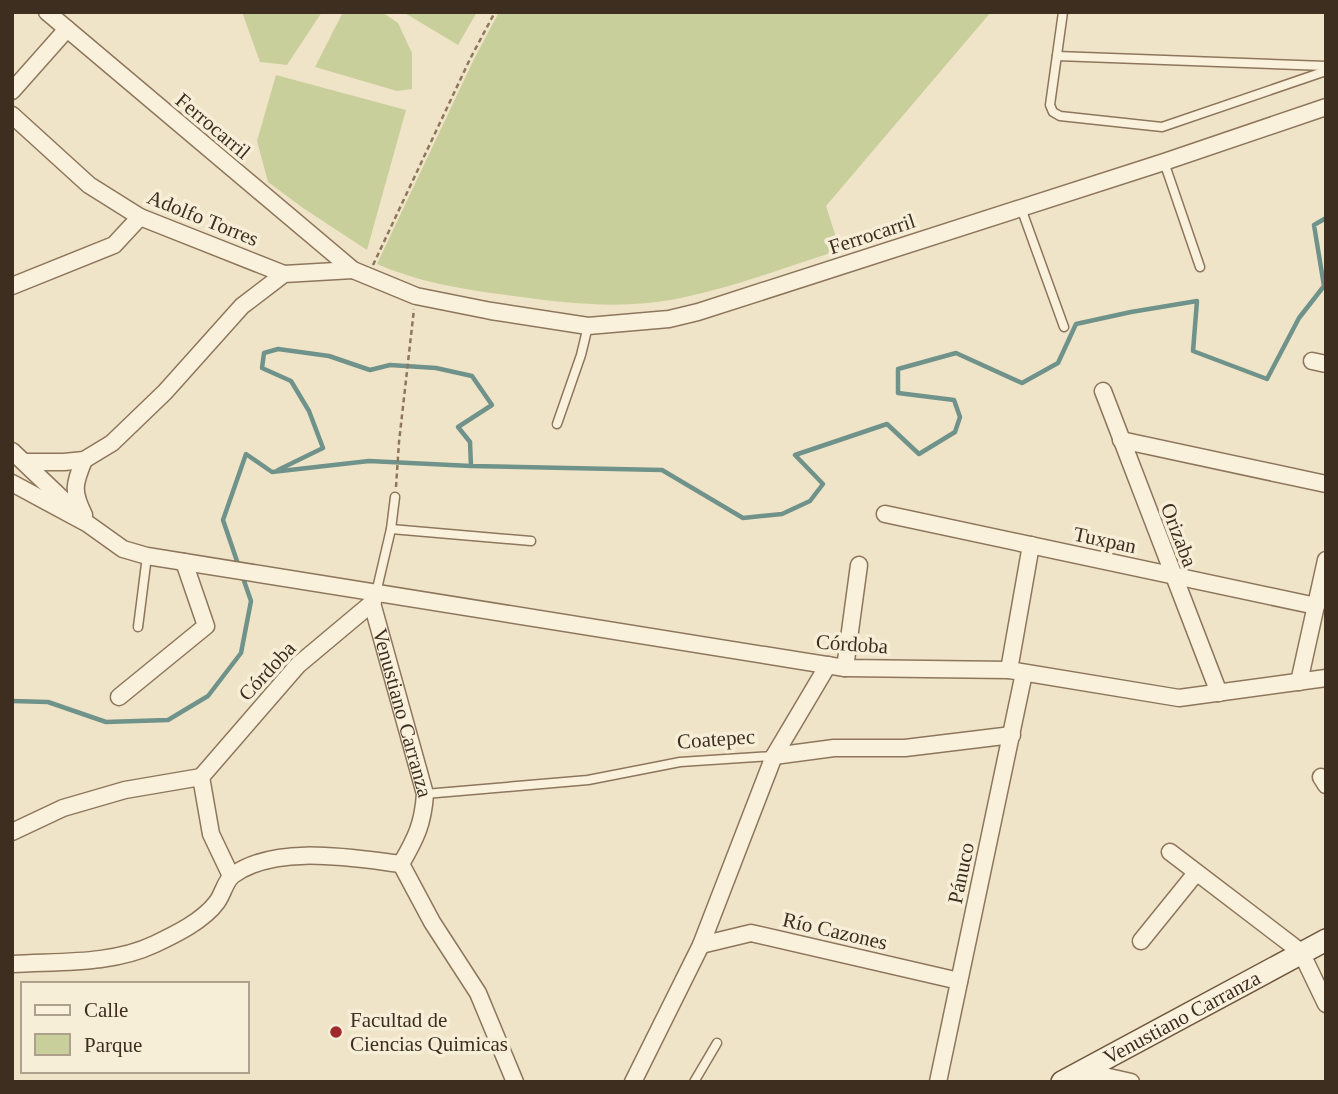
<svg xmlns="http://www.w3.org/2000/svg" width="1338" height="1094" font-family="'Times New Roman',serif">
<rect width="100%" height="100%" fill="#f0e4c8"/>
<!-- green -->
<g fill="#c9cf9b">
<path d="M242,12H322L287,65L260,62Z"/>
<path d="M343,12H382L398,23L412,53V89L397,91L315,67Z"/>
<path d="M403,12H477L458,45Z"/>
<path d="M499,12H991L826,206L840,250C786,267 732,288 676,299C620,310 563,303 506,295C461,289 418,282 377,264L474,59Z"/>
<path d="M276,75L406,110L367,250L303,208L268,182L257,141Z"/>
</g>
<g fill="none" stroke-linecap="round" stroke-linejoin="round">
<!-- stream -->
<g stroke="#6f938a" stroke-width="4.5">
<path d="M278,470L323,448L309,411L291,381L262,368L264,353L278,349L329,356L370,370L390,365L436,368L472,376L492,405L458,427L470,442L471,466"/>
<path d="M239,567L223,520L246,454L272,472L369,461L471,466L662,470L743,518L782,514L810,501L823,484L795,455L887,424L919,454L955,432L960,417L954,400L898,393V369L956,353L1022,383L1058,363L1076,324L1131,312L1197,301L1193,351L1267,379L1299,318L1324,286L1314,225L1326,218"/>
<path d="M12,701L48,702L106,722L168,720L208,696L241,653L251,601L242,575"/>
</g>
<!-- lane casing -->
<g stroke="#8d765c" stroke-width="11">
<g id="lane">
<path d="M1063,12L1050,105L1053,112L1060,116L1162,127L1326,71"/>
<path d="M1057,56L1326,66"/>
<path d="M1164,162L1200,267"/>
<path d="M1021,208L1064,327"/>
<path d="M557,424L581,355L588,326"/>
<path d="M391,529L531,541"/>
<path d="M376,593L391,529L395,497"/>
<path d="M138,627L147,556"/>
<path d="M425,794L588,780L680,762L773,756"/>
<path d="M694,1082L717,1043"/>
</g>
</g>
<!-- street casing -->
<g stroke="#8d765c" stroke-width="19">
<g id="street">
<path d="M47,12L353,270L416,296L491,311L588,326L669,319L698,312L1164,162L1326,107"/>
<path d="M12,91L67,29"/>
<path d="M12,115L89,185L140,217L284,274"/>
<path d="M12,286L114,245L140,217"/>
<path d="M1312,361L1326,364"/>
<path d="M1103,391L1219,693"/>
<path d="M1121,440L1326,484"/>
<path d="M12,451L76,512"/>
<path d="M25,462H64L84,460L112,443L165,392L242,306L284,274L353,270"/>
<path d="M12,483L88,524L123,549L147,556L845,668L1009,670L1179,698L1326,678"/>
<path d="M885,514L1316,606"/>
<path d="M84,515C72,491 74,484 84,460"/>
<path id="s1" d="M372,603L425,794C423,824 416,838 401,864L432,922L478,993L515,1082"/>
<path d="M845,668L859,565"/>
<path d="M1009,670L1031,545"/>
<path d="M1299,682L1326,560"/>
<path d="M119,697L206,626L184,562"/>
<path d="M774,756L834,748H905L1012,735"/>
<path d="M201,777L211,834L231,876"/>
<path d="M1321,777L1326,785"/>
<path d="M12,832L63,808L125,790L201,777L298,665L372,603L376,594"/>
<path d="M1170,852L1301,952L1326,1004"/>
<path d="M1141,941L1196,873"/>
<path d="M701,945L751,933L959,981"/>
<path d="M12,964C59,961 111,965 155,944C176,934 203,921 217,902C223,894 225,881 233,875C276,844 352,858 401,864"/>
<path d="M1082,1071L1131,1082"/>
<path d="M633,1082L701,945L774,756L828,665"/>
<path d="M938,1082L1024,673"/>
</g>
</g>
<!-- secondary casing -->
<g stroke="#6f573f" stroke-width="24">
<g id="secondary">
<path id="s2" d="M1062,1082L1326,940"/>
</g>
</g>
<!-- path -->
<g stroke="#8d765c" stroke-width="2.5" stroke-dasharray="5 3.5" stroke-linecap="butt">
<path d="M373,265L470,59L495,12"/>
<path d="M396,487L399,442L414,309"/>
</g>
<!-- lane -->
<use href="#lane" stroke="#faf1dc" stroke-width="8"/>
<!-- street -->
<use href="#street" stroke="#faf1dc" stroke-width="16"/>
<!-- secondary -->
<use href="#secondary" stroke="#faf1dc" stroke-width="21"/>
</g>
<!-- markers -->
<circle fill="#9e2a2b" stroke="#f7eed8" stroke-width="2.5" cx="336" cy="1032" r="7"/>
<g text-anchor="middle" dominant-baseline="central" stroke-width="7" stroke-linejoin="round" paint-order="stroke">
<!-- street labels -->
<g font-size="21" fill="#3d2e20" stroke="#f7eed8">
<text transform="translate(213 126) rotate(40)">Ferrocarril</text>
<text transform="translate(203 218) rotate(22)">Adolfo Torres</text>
<text transform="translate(872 234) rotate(-18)">Ferrocarril</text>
<text transform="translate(1179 535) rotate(69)">Orizaba</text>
<text transform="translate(1105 540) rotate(12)">Tuxpan</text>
<text transform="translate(852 644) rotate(4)">Córdoba</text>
<text transform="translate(267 671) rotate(-47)">Córdoba</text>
<text stroke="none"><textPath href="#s1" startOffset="114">Venustiano Carranza</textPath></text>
<text transform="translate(716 739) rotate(-4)">Coatepec</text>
<text transform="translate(961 873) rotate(-78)">Pánuco</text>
<text transform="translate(835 931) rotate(13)">Río Cazones</text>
<text stroke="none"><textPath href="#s2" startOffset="136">Venustiano Carranza</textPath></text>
</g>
<!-- poi labels -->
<g font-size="21" fill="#3d2e20" stroke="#f7eed8" text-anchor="start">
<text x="350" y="1020">Facultad de<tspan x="350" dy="24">Ciencias Quimicas</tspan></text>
</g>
</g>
<!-- border -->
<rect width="1338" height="1094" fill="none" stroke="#3d2e20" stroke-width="28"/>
<!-- legend -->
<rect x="21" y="982" width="228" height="91" fill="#f7eed8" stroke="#ada18e" stroke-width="2"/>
<rect x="35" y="1005" width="35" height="10" fill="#faf1dc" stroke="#ada18e" stroke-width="2"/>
<text x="84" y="1017" font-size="21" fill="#3d2e20">Calle</text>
<rect x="35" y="1034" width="35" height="21" fill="#c9cf9b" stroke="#ada18e" stroke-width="2"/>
<text x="84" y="1052" font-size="21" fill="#3d2e20">Parque</text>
</svg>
